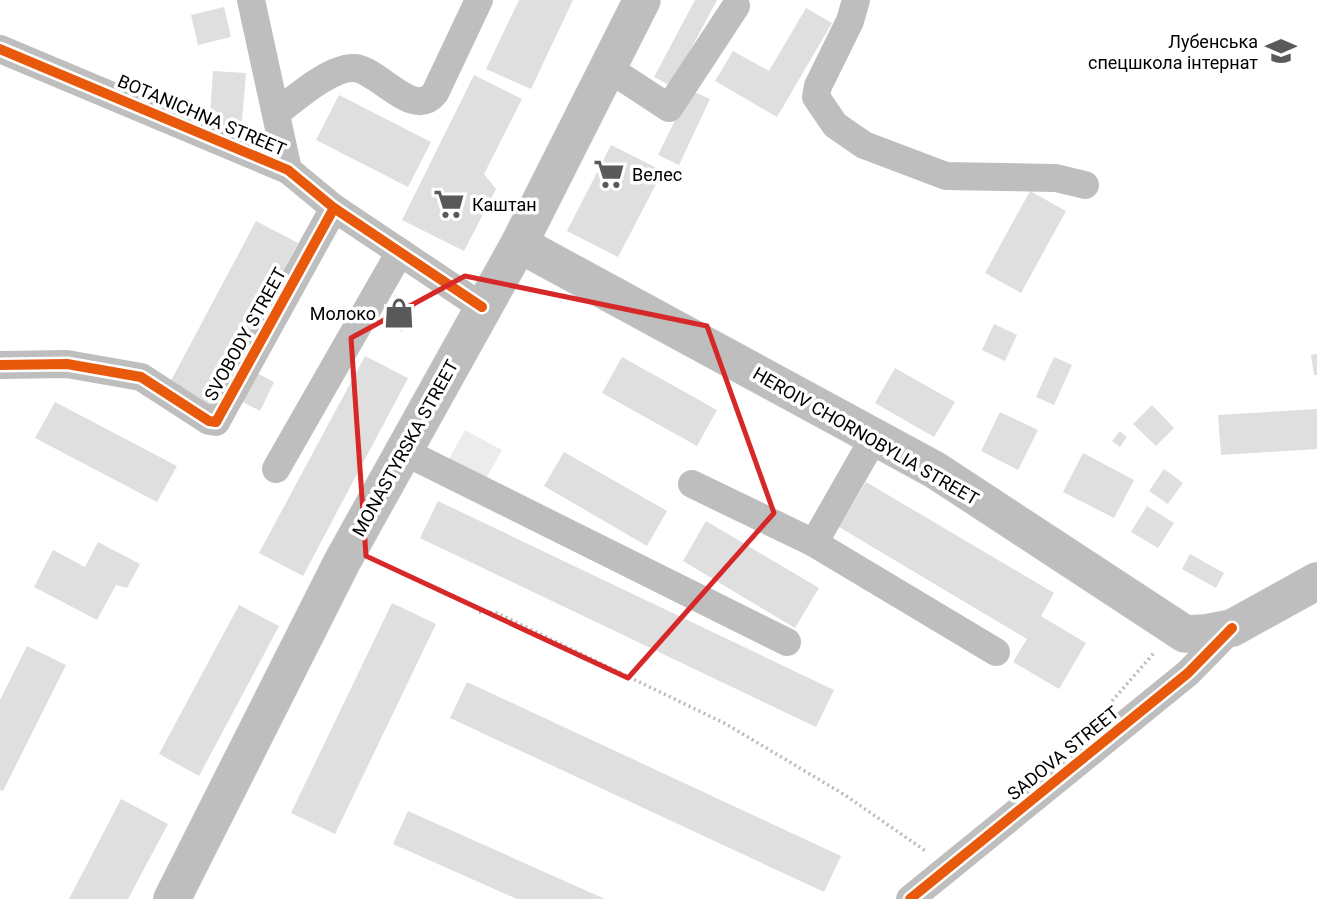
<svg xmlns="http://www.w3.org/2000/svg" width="1317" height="899" font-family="Roboto,sans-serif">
<rect width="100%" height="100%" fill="#fff"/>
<!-- green -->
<path fill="#ececec" d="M465,430L502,450L486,479L449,459Z"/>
<!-- building -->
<g fill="#dfdfdf">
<path d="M519,0H573L531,89L486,69Z"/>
<path d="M695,0H717L671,86L654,77Z"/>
<path d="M224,7L231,37L198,45L191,15Z"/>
<path d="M806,8L832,23L777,117L715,81L733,51L769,71Z"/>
<path d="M213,71L246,73L241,133L209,131Z"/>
<path d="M474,75L522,99L484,174L496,189L464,251L402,220Z"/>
<path d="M690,90L710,99L679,165L658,155Z"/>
<path d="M339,95L431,142L408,187L316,140Z"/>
<path d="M611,145L663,171L618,257L567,231Z"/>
<path d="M1030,191L1066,211L1021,293L985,273Z"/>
<path d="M256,221L298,243L208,412L166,390Z"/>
<path d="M395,295L416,306L402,332L381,320Z"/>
<path d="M994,324L1017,335L1005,361L982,350Z"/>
<path d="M1317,354V375H1314L1311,355Z"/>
<path d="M365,356L408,378L303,576L259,553Z"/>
<path d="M622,357L717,410L697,446L602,393Z"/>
<path d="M1054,357L1072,365L1054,405L1036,397Z"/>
<path d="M895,368L955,402L934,437L875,403Z"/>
<path d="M255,372L274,382L260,411L241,401Z"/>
<path d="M55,402L177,466L157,502L35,438Z"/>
<path d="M1152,405L1174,428L1156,446L1133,424Z"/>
<path d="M1317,409V449L1221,455L1218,415Z"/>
<path d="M1000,412L1038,430L1018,470L981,451Z"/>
<path d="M1120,431L1127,437L1120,447L1112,441Z"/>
<path d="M564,452L667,511L647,546L544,486Z"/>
<path d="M1083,453L1134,480L1114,518L1063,492Z"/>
<path d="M1164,469L1183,483L1168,504L1149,491Z"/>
<path d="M866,482L1054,593L1041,616L1086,643L1059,689L1013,662L1027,639L839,527Z"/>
<path d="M438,501L834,690L816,727L420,538Z"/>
<path d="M1147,506L1174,523L1158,548L1131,532Z"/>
<path d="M706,521L819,588L795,628L683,561Z"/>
<path d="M98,542L140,564L127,588L116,585L97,620L34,587L53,550L85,567Z"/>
<path d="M1190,554L1224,573L1216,588L1182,569Z"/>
<path d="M392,603L436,624L335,834L291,813Z"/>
<path d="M239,605L279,626L199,776L159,754Z"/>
<path d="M27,646L66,665L3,791L0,790V700Z"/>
<path d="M467,682L841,856L824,892L450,718Z"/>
<path d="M121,799L168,824L128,899H69Z"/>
<path d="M408,811L605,899H517L393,844Z"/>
</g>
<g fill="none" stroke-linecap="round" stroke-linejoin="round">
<!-- major casing -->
<g stroke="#dbdbdb" stroke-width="38">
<g id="major">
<path d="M519,244L935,470L1185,634L1206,633L1232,628L1317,581"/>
<path d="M172,899L342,562L519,244L642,0"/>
</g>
</g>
<!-- path -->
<g stroke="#b9b9b9" stroke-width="3.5" stroke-dasharray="2 3.5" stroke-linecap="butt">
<path d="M479,612L497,613L726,724L845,795L927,852"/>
<path d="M1112,701L1154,653"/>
</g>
<!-- minor -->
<g stroke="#bebebe" stroke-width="28">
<path d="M251,0L288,170"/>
<path d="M856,0L850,21L818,86L816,97L835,125L864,145L946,176L1056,178L1085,185"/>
<path d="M0,49L288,170L334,208L482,307"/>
<path d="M608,68L669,108L736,6"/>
<path d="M276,113C295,99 331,66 355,68C380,71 413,120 435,93L479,0"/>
<path d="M0,365L67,364L141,377L209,421L216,422L334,208"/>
<path d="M403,451L787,642"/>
<path d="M276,469L400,252"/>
<path d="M692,484L814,543L874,438"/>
<path d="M814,543L996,652"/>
<path d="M910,899L1188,673L1232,628"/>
</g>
<!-- major -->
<use href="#major" stroke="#bebebe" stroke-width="37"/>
<!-- cycleway casing -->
<g stroke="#fff" stroke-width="15">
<g id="cycleway">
<path d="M0,49L288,170L334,208L482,307"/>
<path d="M0,365L67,364L141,377L209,421L216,422L334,208"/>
<path d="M910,899L1188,673L1232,628"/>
</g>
</g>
<!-- cycleway -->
<use href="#cycleway" stroke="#e8590c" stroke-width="10"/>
</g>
<!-- marked area -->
<path fill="none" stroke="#d62828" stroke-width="5" stroke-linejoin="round" d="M465,276L707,326L774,513L628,678L366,556L351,338Z"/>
<!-- icons -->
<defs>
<g id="school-bare" transform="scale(2.415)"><path d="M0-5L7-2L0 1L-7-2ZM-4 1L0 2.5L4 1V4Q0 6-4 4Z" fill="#595959" stroke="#fff" stroke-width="2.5" paint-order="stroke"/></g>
<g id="supermarket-bare" transform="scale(2.415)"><path d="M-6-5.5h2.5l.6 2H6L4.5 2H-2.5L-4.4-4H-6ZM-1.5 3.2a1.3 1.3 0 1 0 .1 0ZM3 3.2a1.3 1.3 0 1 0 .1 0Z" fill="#595959" stroke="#fff" stroke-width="2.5" paint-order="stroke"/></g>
<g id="shop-bare" transform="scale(2.415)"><path d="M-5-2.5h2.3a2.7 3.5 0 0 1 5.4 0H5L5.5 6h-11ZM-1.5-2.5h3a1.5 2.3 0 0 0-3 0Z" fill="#595959" stroke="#fff" stroke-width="2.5" paint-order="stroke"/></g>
</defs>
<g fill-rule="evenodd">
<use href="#school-bare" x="1281" y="51"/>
<use href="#supermarket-bare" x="609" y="174"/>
<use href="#supermarket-bare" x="449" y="204"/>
<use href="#shop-bare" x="399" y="313"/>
</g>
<g text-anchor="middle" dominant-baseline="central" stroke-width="7" stroke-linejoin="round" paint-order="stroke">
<!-- poi labels -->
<g font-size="18" fill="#000" stroke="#fff" text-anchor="end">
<text x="1258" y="41">Лубенська<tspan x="1258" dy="21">спецшкола інтернат</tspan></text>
<text x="632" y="174" text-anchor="start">Велес</text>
<text x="472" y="204" text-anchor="start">Каштан</text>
<text x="376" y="313">Молоко</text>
</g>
<!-- street labels -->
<g font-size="18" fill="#000" stroke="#fff">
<text transform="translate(202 115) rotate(23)">BOTANICHNA STREET</text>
<text transform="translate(245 334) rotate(-61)">SVOBODY STREET</text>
<text transform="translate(866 436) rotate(30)">HEROIV CHORNOBYLIA STREET</text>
<text transform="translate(405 448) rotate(-61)">MONASTYRSKA STREET</text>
<text transform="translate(1063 753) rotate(-39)">SADOVA STREET</text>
</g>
</g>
</svg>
